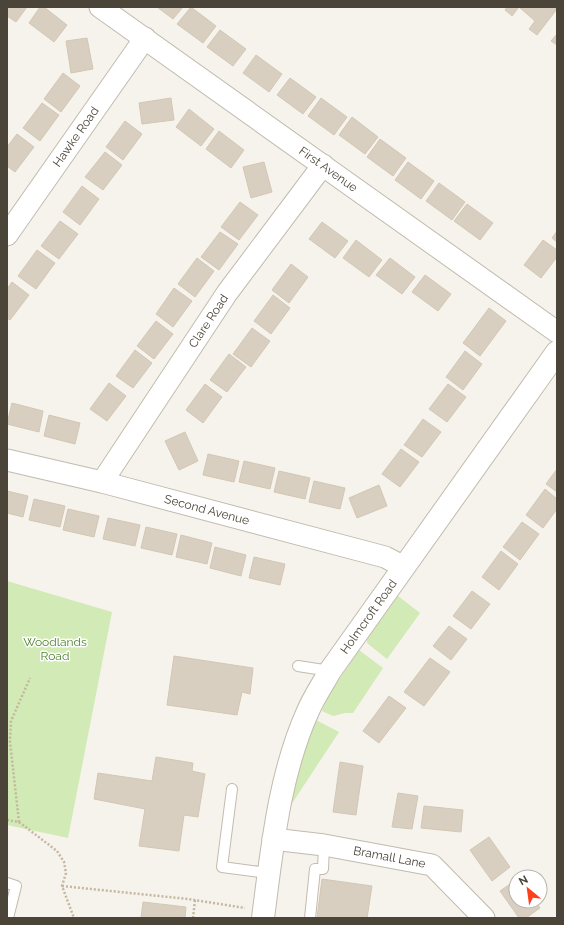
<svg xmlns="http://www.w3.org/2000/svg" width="564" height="925" font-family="Raleway,sans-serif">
<rect width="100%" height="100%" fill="#f6f3ec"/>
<!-- green -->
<g fill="#d2eab5">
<path d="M7,581L112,612L68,838L7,825Z"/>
<path d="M398,596L420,613L387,659L367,643V639Z"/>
<path d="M359,650L383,668L353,713H345L333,716L322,711L326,699Z"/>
<path d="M316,720L339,732L291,805H289L305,746Z"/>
</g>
<!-- building -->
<g fill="#d8cfc1" stroke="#d3c7b4">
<path d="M7,7H27L16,22L7,16Z"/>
<path d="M40,7H44L67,25L54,42L29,23Z"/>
<path d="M157,7H183L173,19Z"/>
<path d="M191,7L216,26L203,43L177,24Z"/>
<path d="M507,7H557V9L537,35L529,29L535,21L519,7L512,16L505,10Z"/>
<path d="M220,30L246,49L233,66L207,47Z"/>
<path d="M557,34V45L551,41Z"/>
<path d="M87,38L93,69L71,73L66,41Z"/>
<path d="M256,55L282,74L269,92L243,73Z"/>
<path d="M63,73L80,86L61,112L44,99Z"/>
<path d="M290,78L316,97L303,114L277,95Z"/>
<path d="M171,98L174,120L142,124L139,103Z"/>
<path d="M321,98L347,117L334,135L308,116Z"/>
<path d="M42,103L59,115L40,141L23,128Z"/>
<path d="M189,109L214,129L201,146L176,127Z"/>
<path d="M352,117L378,137L365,154L339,135Z"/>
<path d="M125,121L142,134L123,160L106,147Z"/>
<path d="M219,131L244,150L231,168L206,149Z"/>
<path d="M17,134L34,147L15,172L7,166V147Z"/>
<path d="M380,139L406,158L393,176L367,157Z"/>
<path d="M105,152L122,165L103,190L85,177Z"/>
<path d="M264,162L272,192L251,198L243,167Z"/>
<path d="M408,162L434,181L421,199L395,180Z"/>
<path d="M439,183L465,202L452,220L426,201Z"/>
<path d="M82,186L99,199L80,225L63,212Z"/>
<path d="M240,202L258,215L239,240L221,227Z"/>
<path d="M467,204L493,223L480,240L454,221Z"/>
<path d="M60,221L78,234L59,259L41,246Z"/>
<path d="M322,222L348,241L335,258L309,239Z"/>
<path d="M557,231V242L552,238Z"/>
<path d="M220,232L238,244L219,270L201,257Z"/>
<path d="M356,240L382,260L369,277L343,258Z"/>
<path d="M543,240L557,250V257L541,278L524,265Z"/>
<path d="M37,250L55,263L36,289L18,276Z"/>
<path d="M197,258L214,271L195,297L178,284Z"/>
<path d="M390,258L415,277L402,294L376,275Z"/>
<path d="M291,264L308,277L289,303L272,290Z"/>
<path d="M425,275L451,294L438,311L412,292Z"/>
<path d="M12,282L29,295L10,320L7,318V289Z"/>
<path d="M174,288L192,301L173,327L156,314Z"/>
<path d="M273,295L290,308L271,334L254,321Z"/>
<path d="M489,308L506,321L480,356L463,343Z"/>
<path d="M156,321L173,334L154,359L137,346Z"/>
<path d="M252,328L270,341L251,367L233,354Z"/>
<path d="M135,350L152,363L133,388L116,376Z"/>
<path d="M465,351L482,364L463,390L446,377Z"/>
<path d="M229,354L246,367L227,392L210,380Z"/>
<path d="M109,383L126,396L107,421L90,409Z"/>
<path d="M205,384L222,397L203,423L186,410Z"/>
<path d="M448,384L466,397L447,422L429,409Z"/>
<path d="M12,403L43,411L39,432L7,424Z"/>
<path d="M49,415L80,423L75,444L44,436Z"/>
<path d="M423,419L441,432L422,457L404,445Z"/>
<path d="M185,432L198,461L179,470L165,441Z"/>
<path d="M401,449L419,462L400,487L382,474Z"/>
<path d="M208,454L239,461L234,482L203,475Z"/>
<path d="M244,461L275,468L270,489L239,482Z"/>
<path d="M557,469V492L546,484Z"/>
<path d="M279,471L310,478L305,499L274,492Z"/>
<path d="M314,481L345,488L340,509L309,502Z"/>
<path d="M379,485L387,506L357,518L349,498Z"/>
<path d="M545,489L557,499V509L543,528L526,515Z"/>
<path d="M7,491L28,496L23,517L7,513Z"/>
<path d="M34,499L65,506L60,527L29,520Z"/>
<path d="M68,509L99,516L94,537L63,530Z"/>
<path d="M108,518L140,525L135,546L103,539Z"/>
<path d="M522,522L539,534L520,560L503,547Z"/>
<path d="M146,527L177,534L172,555L141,548Z"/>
<path d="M181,535L212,543L207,564L176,557Z"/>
<path d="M215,547L246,555L241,576L210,568Z"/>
<path d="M501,551L518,564L499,590L482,577Z"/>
<path d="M254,557L285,564L280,585L249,578Z"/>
<path d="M472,591L490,604L471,629L453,616Z"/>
<path d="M449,626L467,639L451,660L433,646Z"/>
<path d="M174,656L253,668L250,694L242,692L237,715L167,705Z"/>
<path d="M430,658L450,672L424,706L404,692Z"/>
<path d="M389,696L406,708L379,743L363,731Z"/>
<path d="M156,757L193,763L192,771L205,774L198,817L184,815L179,851L139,846L145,809L94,799L98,773L152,781Z"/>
<path d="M340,762L363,766L356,815L333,812Z"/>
<path d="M398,793L418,796L412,829L392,827Z"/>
<path d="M424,806L463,810L461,832L421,828Z"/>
<path d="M489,837L510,867L492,881L470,850Z"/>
<path d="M322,879L372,886L367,918H317Z"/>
<path d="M516,880V901H535L540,908L526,918H519L500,891Z"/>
<path d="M143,902L186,907L185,918H141Z"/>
</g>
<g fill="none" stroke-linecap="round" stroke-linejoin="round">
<!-- service casing -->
<g stroke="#c2bbae" stroke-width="12">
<g id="service">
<path d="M298,666L330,671"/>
<path d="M232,789L222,867L268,873"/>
<path d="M7,883L16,886L8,918"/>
<path d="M310,918L315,869H323L324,845"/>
</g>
</g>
<!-- minor casing -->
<g stroke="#c2bbae" stroke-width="23">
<g id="minor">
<path id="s1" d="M100,7L557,332"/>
<path id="s2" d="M7,235L145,38"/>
<path id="s3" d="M7,460L102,482L385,557L404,567"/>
<path id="s4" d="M102,482L227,293L323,165"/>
<path id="s5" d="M273,839L324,845L432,865L484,918"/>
</g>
</g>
<!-- tertiary casing -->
<g stroke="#c2bbae" stroke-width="24">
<g id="tertiary">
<path id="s6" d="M263,918C272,849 279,775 308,711C314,697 323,684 330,671L557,352"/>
</g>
</g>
<!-- path -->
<g stroke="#c4b79f" stroke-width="2.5" stroke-dasharray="2 2" stroke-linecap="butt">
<path d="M7,820L19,822L10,742L11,721L30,678"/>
<path d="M19,822L57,851L64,862L66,873L62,886L74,918"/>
<path d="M62,886L188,899L245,908"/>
<path d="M193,918L195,900"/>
</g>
<!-- service -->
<use href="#service" stroke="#fff" stroke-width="10"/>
<!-- minor -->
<use href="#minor" stroke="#fff" stroke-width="21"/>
<!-- tertiary -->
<use href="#tertiary" stroke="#fff" stroke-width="22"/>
</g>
<g text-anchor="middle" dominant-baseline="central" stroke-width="3" stroke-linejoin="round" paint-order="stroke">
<!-- street labels -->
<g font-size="12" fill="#4b4439" stroke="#fff">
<text stroke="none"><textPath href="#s2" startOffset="120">Hawke Road</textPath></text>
<text stroke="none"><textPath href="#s1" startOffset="280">First Avenue</textPath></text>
<text stroke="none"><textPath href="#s4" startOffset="193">Clare Road</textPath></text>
<text stroke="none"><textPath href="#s3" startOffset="206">Second Avenue</textPath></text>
<text stroke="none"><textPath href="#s6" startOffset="325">Holmcroft Road</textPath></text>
<text stroke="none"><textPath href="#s5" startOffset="118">Bramall Lane</textPath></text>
</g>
<!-- park labels -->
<g font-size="12" fill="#4a7f2a" stroke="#fff">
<text x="55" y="642">Woodlands<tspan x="55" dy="14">Road</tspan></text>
</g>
</g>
<!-- border -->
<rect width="564" height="925" fill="none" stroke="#4b4439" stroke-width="16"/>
<!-- north arrow -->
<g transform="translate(528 889) rotate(331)"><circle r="19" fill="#ffffff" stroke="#b7b4b0"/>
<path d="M0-3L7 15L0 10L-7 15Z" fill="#fc3f1d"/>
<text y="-6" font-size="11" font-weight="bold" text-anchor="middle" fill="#4b4439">N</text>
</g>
</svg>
